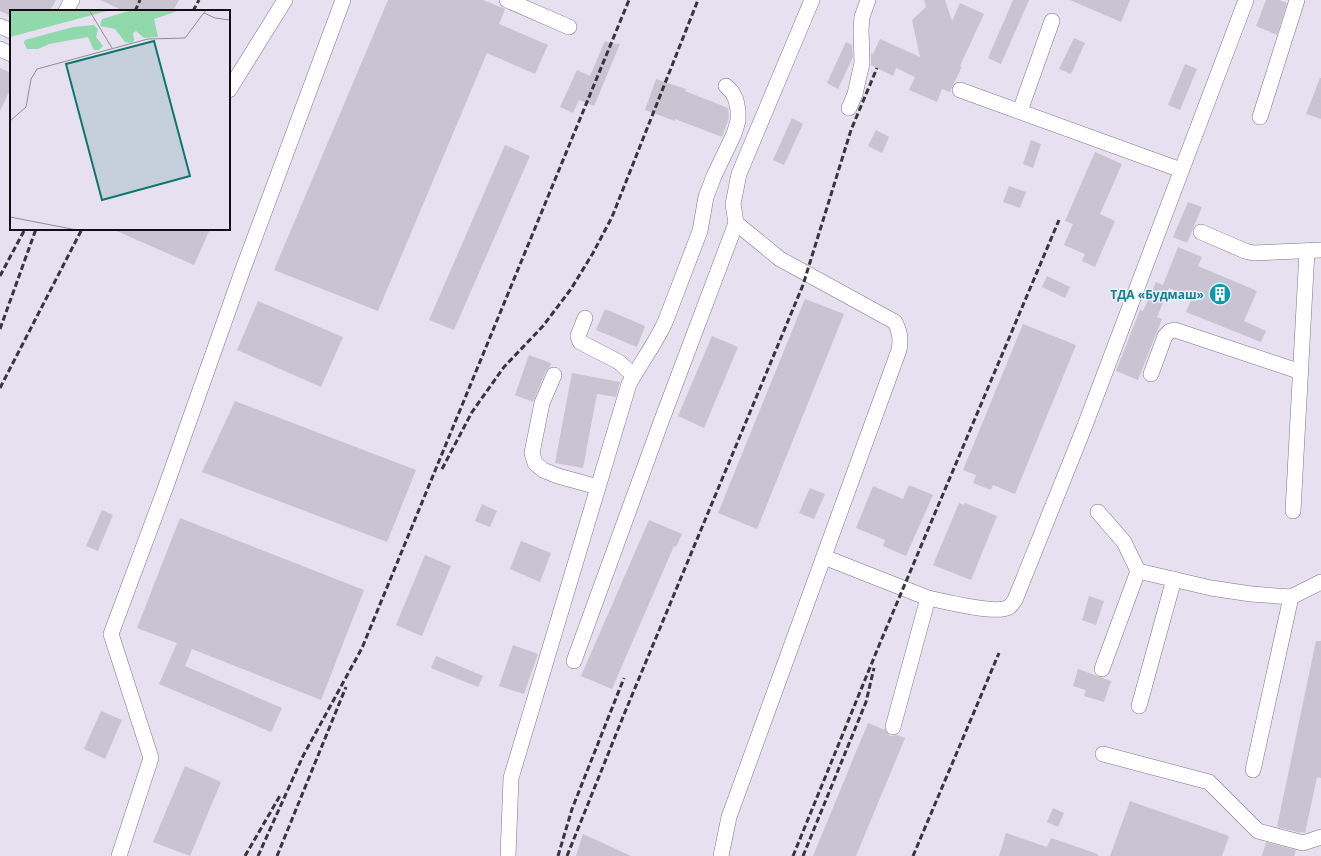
<svg xmlns="http://www.w3.org/2000/svg" width="1321" height="856" font-family="'Open Sans',sans-serif">
<rect width="100%" height="100%" fill="#e6e0f0"/>
<!-- building -->
<g fill="#c9c3d2">
<path d="M0,0H56L50,11H11V16L0,11Z"/>
<path d="M100,0H179L173,11H124Z"/>
<path d="M388,0H483L505,9L499,24L548,45L535,74L487,53L378,311L274,270Z"/>
<path d="M924,0H945L952,21L960,3L984,14L960,66L962,67L952,87L950,92L942,89L937,102L909,90L915,77L896,68L893,76L871,65V53L873,54L880,39L920,57L912,20L926,7Z"/>
<path d="M1013,0H1029L1001,64L988,58Z"/>
<path d="M1070,0H1130L1121,22Z"/>
<path d="M1266,0H1279L1287,3L1277,35L1256,26Z"/>
<path d="M1074,38L1085,43L1071,74L1059,69Z"/>
<path d="M605,41L611,43L620,44L594,106L579,100L573,113L560,107L577,70L590,76Z"/>
<path d="M846,42L852,45L853,57L838,89L827,83Z"/>
<path d="M1185,64L1197,69L1180,110L1168,105Z"/>
<path d="M0,68L11,73V88L0,111Z"/>
<path d="M1320,78H1321V119L1306,114Z"/>
<path d="M656,79L686,89L685,91L728,108L729,118L722,137L675,119V121L645,110Z"/>
<path d="M792,118L803,124L784,165L773,160Z"/>
<path d="M876,130L889,137L882,153L868,146Z"/>
<path d="M1031,140L1041,144L1033,168L1023,164Z"/>
<path d="M505,145L530,156L454,330L429,320Z"/>
<path d="M1095,152L1122,164L1100,214L1115,221L1095,267L1082,261L1085,254L1064,245L1073,224L1065,221Z"/>
<path d="M1009,186L1026,192L1020,208L1003,202Z"/>
<path d="M1188,202L1202,207L1187,243L1173,237Z"/>
<path d="M112,229H210L194,265Z"/>
<path d="M1178,247L1202,257L1198,266L1257,291L1244,321L1266,331L1261,342L1186,312L1192,298L1169,288L1157,317L1162,319L1138,380L1116,371L1140,310L1143,311L1156,282L1163,285Z"/>
<path d="M1047,276L1070,287L1065,298L1042,287Z"/>
<path d="M805,299L844,314L757,529L718,513Z"/>
<path d="M258,301L343,337L321,387L237,350Z"/>
<path d="M605,309L645,326L637,347L596,330Z"/>
<path d="M1023,324L1076,345L1015,494L993,485L991,490L973,483L976,475L963,470Z"/>
<path d="M712,336L738,347L704,428L678,416Z"/>
<path d="M529,355L551,363L550,367L546,371L533,402L515,395Z"/>
<path d="M572,373L620,382L616,397L597,394L583,468L555,463Z"/>
<path d="M235,401L416,470L387,542L202,472Z"/>
<path d="M909,485L933,495L906,556L883,546L885,540L856,528L873,486L903,499Z"/>
<path d="M810,488L825,494L814,519L799,513Z"/>
<path d="M959,503L964,505L965,503L997,516L971,580L933,565Z"/>
<path d="M482,504L497,511L490,527L475,521Z"/>
<path d="M102,510L113,515L98,551L86,546Z"/>
<path d="M180,518L364,590L321,700L192,649L185,666L282,708L271,732L159,684L177,643L137,628Z"/>
<path d="M649,520L682,534L676,547L674,546L612,689L581,676Z"/>
<path d="M521,541L551,553L540,582L510,569Z"/>
<path d="M425,555L451,566L422,636L396,625Z"/>
<path d="M1089,596L1104,601L1096,625L1082,620Z"/>
<path d="M1316,641H1321V778L1317,777L1305,833L1301,832V833L1277,827Z"/>
<path d="M513,645L538,654L524,694L499,686Z"/>
<path d="M436,656L483,676L478,687L431,668Z"/>
<path d="M1078,669L1111,681L1104,702L1084,696L1086,690L1073,686Z"/>
<path d="M101,711L122,720L105,759L84,749Z"/>
<path d="M868,723L885,730L890,736L897,735L905,738L856,856H813Z"/>
<path d="M185,766L221,782L190,856L153,842Z"/>
<path d="M1130,801L1229,836L1222,856H1110Z"/>
<path d="M1053,808L1064,813L1058,827L1047,822Z"/>
<path d="M1006,833L1047,847L1051,838L1098,854V856H999Z"/>
<path d="M583,834L631,856H576Z"/>
<path d="M1266,842L1296,850L1294,856H1262Z"/>
</g>
<g fill="none" stroke-linecap="round" stroke-linejoin="round">
<!-- minor casing -->
<g stroke="#7c7685" stroke-width="16">
<g id="minor">
<path d="M507,0L569,27"/>
<path d="M66,11L72,0"/>
<path d="M0,26L11,31"/>
<path d="M0,49L11,54"/>
<path d="M229,90L285,0"/>
<path d="M960,90L1181,170"/>
<path d="M849,108L855,94L862,63L861,29L862,17L868,0"/>
<path d="M1020,111L1052,21"/>
<path d="M1260,117L1297,0"/>
<path d="M1201,232L1245,251L1253,253L1321,250"/>
<path d="M585,318L578,336L580,342L619,362L633,375"/>
<path d="M1151,374L1165,336L1170,331L1175,330L1301,372"/>
<path d="M554,375L542,403L532,453L535,463L543,470L558,476L598,487"/>
<path d="M1293,511L1307,251"/>
<path d="M1098,512L1124,542L1138,571L1211,588L1251,594L1291,597"/>
<path d="M824,557L928,598"/>
<path d="M574,661L661,422L736,223"/>
<path d="M1102,669L1138,571"/>
<path d="M1139,706L1174,579"/>
<path d="M893,727L928,598C943,601 997,615 1009,607C1011,606 1013,602 1015,600L1084,428L1246,0"/>
<path d="M1103,754L1209,782L1258,831L1303,843L1321,837"/>
<path d="M1253,770L1291,597L1321,582"/>
<path d="M119,856L151,758L111,634L165,489L243,269L343,0"/>
<path d="M508,856L511,778L629,384C641,362 656,343 666,320L700,231L706,197L714,176L734,134L738,121V110L736,100L732,92L726,86"/>
<path d="M721,856L729,817L899,350C901,339 900,332 895,322L780,259L736,223L733,204L739,174L812,0"/>
</g>
</g>
<!-- minor -->
<use href="#minor" stroke="#fff" stroke-width="15"/>
<!-- rail -->
<g stroke="#38363d" stroke-width="3" stroke-dasharray="6 3" stroke-linecap="butt">
<path d="M135,11L140,0"/>
<path d="M193,11L199,0"/>
<path d="M0,276L25,229"/>
<path d="M0,329L36,229"/>
<path d="M0,388L82,229"/>
<path d="M442,469L472,412L504,367L543,326L571,289L593,253L612,217L698,0"/>
<path d="M245,856L281,794"/>
<path d="M258,856L303,756L362,648L629,0"/>
<path d="M277,856L346,687"/>
<path d="M558,856L572,809L624,678"/>
<path d="M567,856L625,712L803,285L851,130L877,68"/>
<path d="M793,856L880,643L1059,220"/>
<path d="M803,856L866,702L874,668"/>
<path d="M913,856L999,653"/>
</g>
</g>
<!-- icons -->
<defs>
<g id="building-disc" transform="scale(1.15)"><circle r="9.5" fill="#0f9aa8" stroke="#f3edfd"/><path d="M-4-6H4V6H1V3H-1V6H-4ZM-2.5-4.3h1.7v1.8h-1.7ZM.8-4.3h1.7v1.8H.8ZM-2.5-1h1.7V.8h-1.7ZM.8-1h1.7V.8H.8Z" fill="#fff"/></g>
</defs>
<g fill-rule="evenodd">
<use href="#building-disc" x="1220" y="294"/>
</g>
<g text-anchor="middle" dominant-baseline="central" stroke-width="3" stroke-linejoin="round" paint-order="stroke">
<!-- culture labels -->
<g font-size="12" font-weight="bold" fill="#0d838f" stroke="#f3edfd" text-anchor="end">
<text x="1204" y="294">ТДА «Будмаш»</text>
</g>
</g>
<!-- overview -->
<g transform="translate(10 10)">
<rect width="220" height="220" fill="#e6e0f0"/>
<path d="M0,0H101L0,27ZM122,0H171L144,9L148,27L134,28L126,21L123,23L124,31L121,33L115,32L105,19L90,16L92,9ZM84,15L88,19L86,27L93,36L89,40H84L78,27L39,34L28,39H17L14,33L15,30L63,17Z" fill="#8fd9aa"/>
<path fill="none" stroke="#908c98" stroke-width="1" d="M79,0L102,38M194,3L205,8L220,10M0,111L16,97L21,69L27,59L138,29L175,28L196,0M0,207L67,220"/>
<path fill="#0f766e" fill-opacity="0.15" stroke="#0f766e" stroke-width="2" d="M144,31L180,166L92,190L56,54Z"/>
<rect width="220" height="220" fill="none" stroke="#100e13" stroke-width="2"/>
</g>
</svg>
